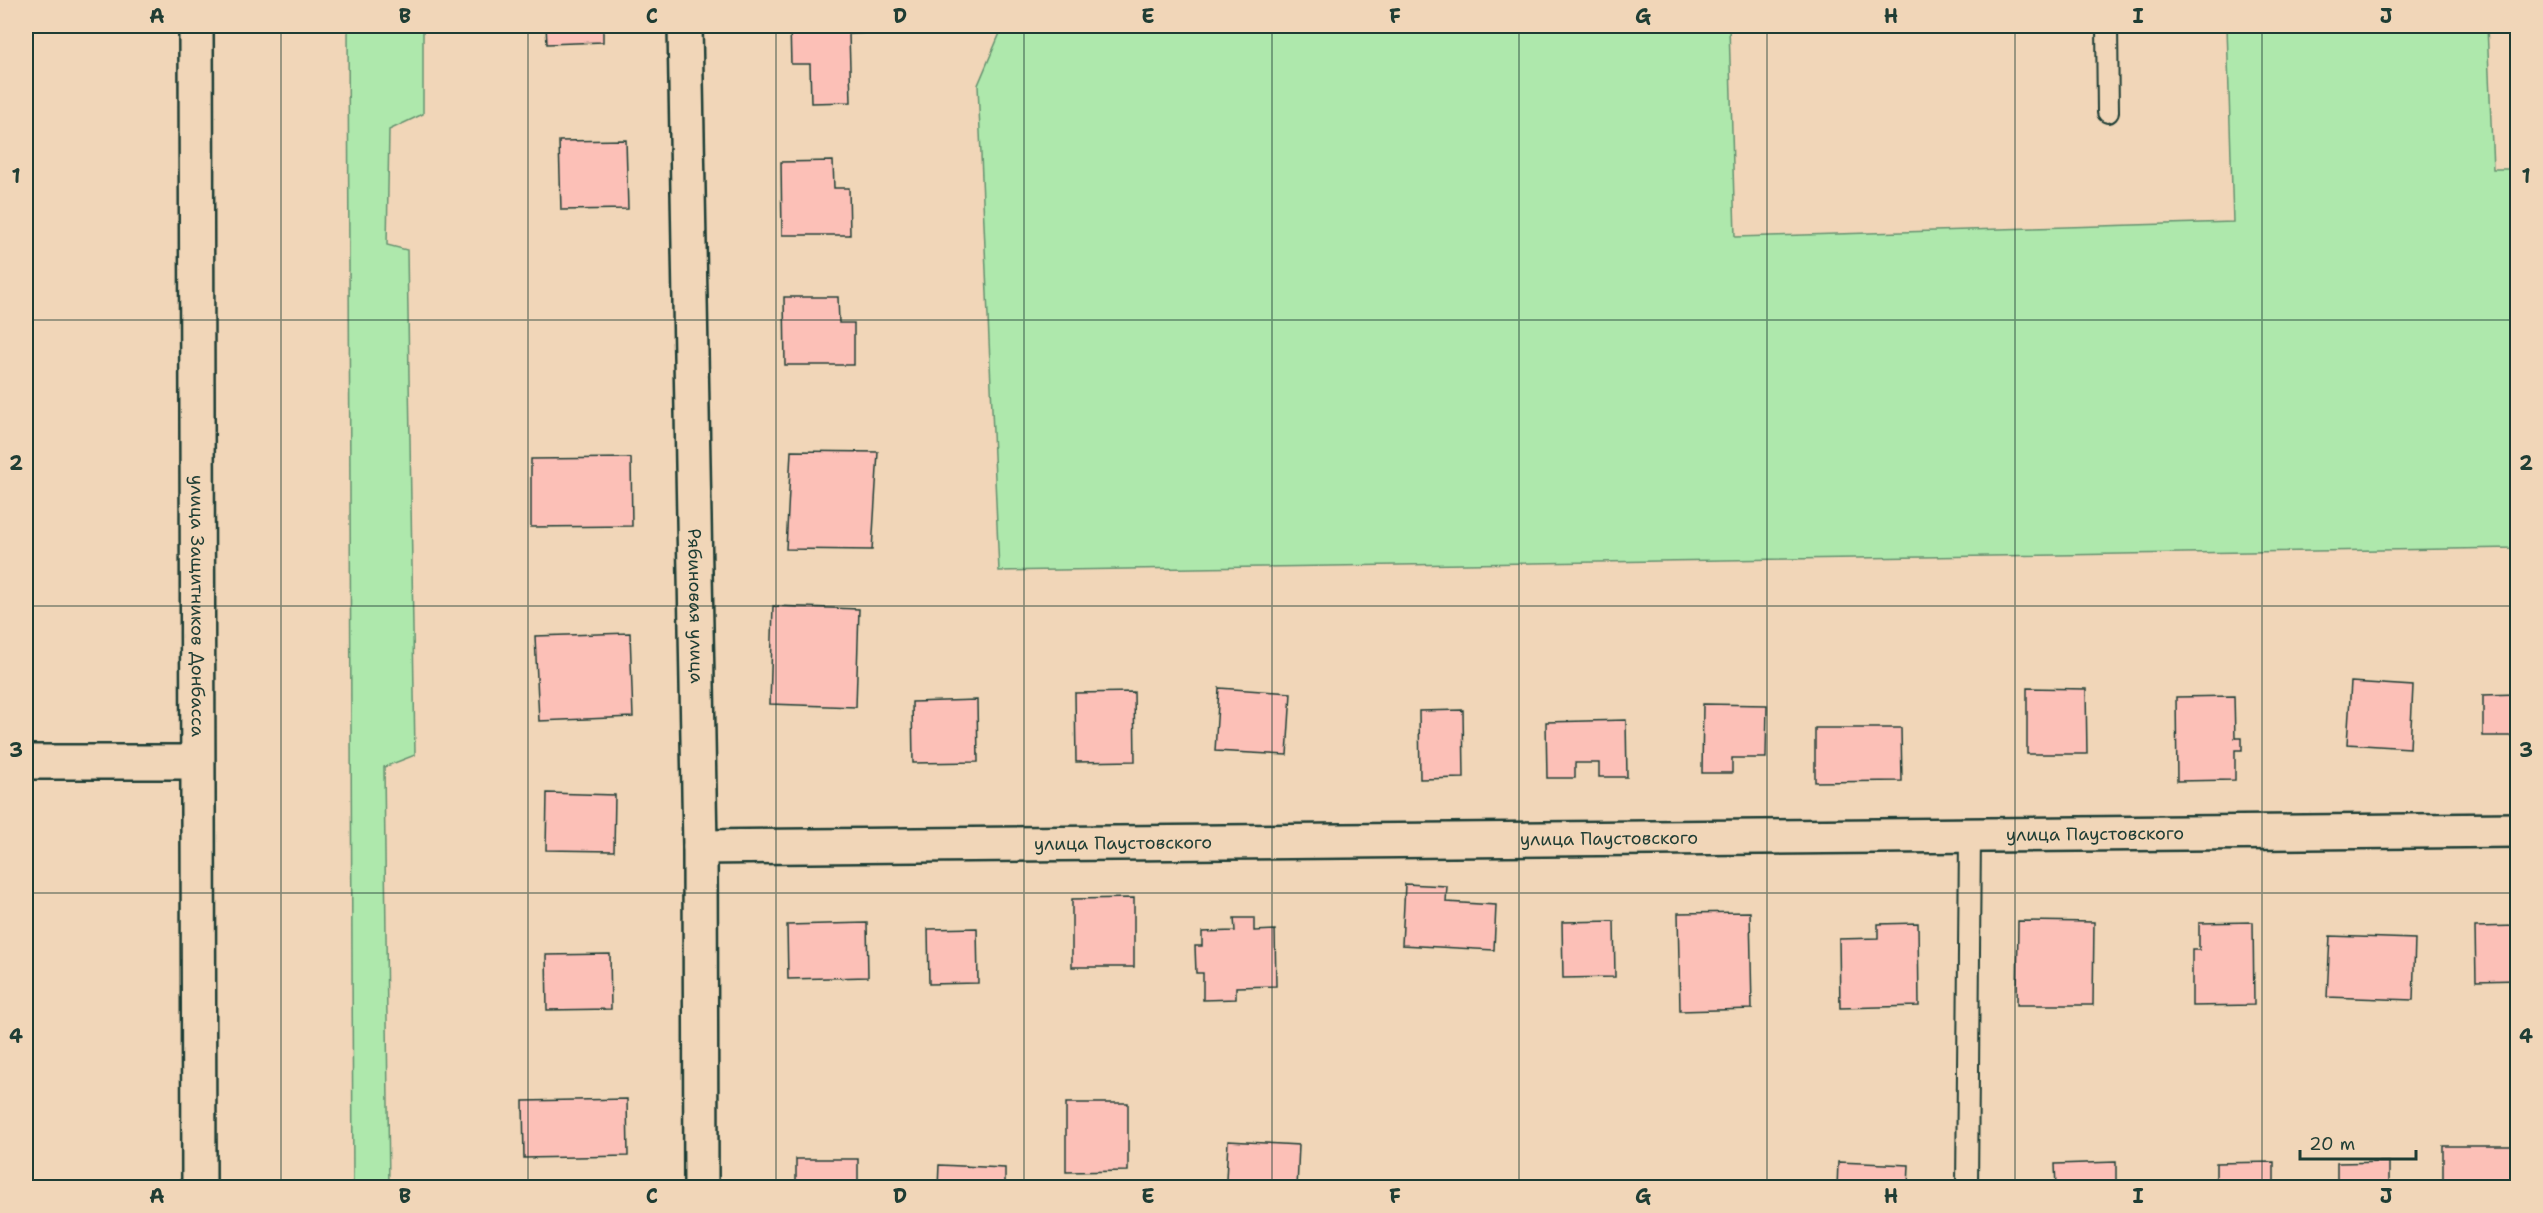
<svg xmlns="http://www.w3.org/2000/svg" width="2543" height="1213" font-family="'Shantell Sans',sans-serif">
<rect width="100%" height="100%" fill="#f1d6b8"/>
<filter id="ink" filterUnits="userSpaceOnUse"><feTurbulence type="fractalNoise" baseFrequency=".0167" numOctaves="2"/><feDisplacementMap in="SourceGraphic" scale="12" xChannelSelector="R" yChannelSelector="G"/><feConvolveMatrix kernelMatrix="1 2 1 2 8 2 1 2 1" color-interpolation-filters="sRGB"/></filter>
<g filter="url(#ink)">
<!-- green -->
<g fill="#aee8ac" stroke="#669270" stroke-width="1.5">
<path d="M348,26H423V114L389,130L387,245L407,250L415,755L384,767L389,1188L353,1187Z"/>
<path d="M1003,26H1729L1735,237L2233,222L2227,26H2487L2493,169H2517V548L999,571L978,85Z"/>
</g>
<!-- building -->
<g fill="#fcc0b7" stroke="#1f3d34" stroke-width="1.5">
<path d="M546,26H603V42L547,44Z"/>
<path d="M790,26H869V33L849,34L851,102L811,103L810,64H791Z"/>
<path d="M626,140L628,209L561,210L559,141Z"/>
<path d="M833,161L834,188H849L850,235H782L781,162Z"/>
<path d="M784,297H838L839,323H854V365H785Z"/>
<path d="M791,451L878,452L872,550L786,549Z"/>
<path d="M631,458L632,526L531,527V459Z"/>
<path d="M773,606L859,609L856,707L770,704Z"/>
<path d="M630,633L633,717L539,721L535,636Z"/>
<path d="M2351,682L2413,686L2410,748L2347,744Z"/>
<path d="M1219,688L1291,693L1287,755L1215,751Z"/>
<path d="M2027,688L2086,689L2087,754H2027Z"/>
<path d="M1134,692L1135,761L1076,762L1075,693Z"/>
<path d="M2518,694V748L2516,736H2483V695Z"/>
<path d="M2234,696L2235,738H2242V750H2235V780L2177,781L2176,697Z"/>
<path d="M977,700L978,762L913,763L912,702Z"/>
<path d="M1703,704L1767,705L1766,758H1732V773H1702Z"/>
<path d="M1463,710L1464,778L1420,779L1419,711Z"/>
<path d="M1626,720L1627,777H1599V763H1575V778H1547L1546,722Z"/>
<path d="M1815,728H1901L1902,781L1815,782Z"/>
<path d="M547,793L615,795L614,851L546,850Z"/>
<path d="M1405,884L1447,886L1446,902L1496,905L1494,950L1402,945Z"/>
<path d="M1134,898V967H1072V899Z"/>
<path d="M1750,912L1752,1009L1680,1011L1678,913Z"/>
<path d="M1234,918H1254V931L1275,930L1276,986L1236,987V999L1203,1000V973H1196L1195,946H1202V932L1235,931Z"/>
<path d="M1614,921L1615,977L1563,978L1562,922Z"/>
<path d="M2018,921L2094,922L2093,1005H2017Z"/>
<path d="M2253,922L2254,1005L2192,1006V950H2199V923Z"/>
<path d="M867,923L868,977L788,979L787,925Z"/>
<path d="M1918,923L1919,1006L1840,1008L1839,939L1878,938V924Z"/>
<path d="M2518,926V980L2476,981L2475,927Z"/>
<path d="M977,928L978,983L929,984L928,929Z"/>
<path d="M2330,936L2415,939L2413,1000L2327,997Z"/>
<path d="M610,954L611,1009L547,1010L546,955Z"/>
<path d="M627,1099L628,1156L524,1158L523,1101Z"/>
<path d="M1066,1103H1128V1171L1066,1172Z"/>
<path d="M1228,1141L1299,1145L1297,1188H1255V1181L1226,1180Z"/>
<rect x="2443" y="1146" width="75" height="42"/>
<rect x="796" y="1159" width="62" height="29"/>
<path d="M1838,1162L1909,1165L1908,1188H1837Z"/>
<path d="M2116,1162V1188H2056L2055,1164Z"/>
<path d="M2274,1162V1188H2216V1163Z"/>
<path d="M2389,1162V1188H2337V1163Z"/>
<path d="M939,1165L1005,1168V1188H938Z"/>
</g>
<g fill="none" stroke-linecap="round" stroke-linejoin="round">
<!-- lane casing -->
<g stroke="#1f3d34" stroke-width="24">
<g id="lane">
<path d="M2107,26L2108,112"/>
<path d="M1967,1188L1970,835"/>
</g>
</g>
<!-- street casing -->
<g stroke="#1f3d34" stroke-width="38">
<g id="street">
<path id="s1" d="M196,26L199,1188"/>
<path id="s2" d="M685,26L700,847L701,1188"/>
<path d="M26,762H196"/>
<path id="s3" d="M700,847L2518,830"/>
</g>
</g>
<!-- lane -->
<use href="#lane" stroke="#f1d6b8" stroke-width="20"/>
<!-- street -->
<use href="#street" stroke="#f1d6b8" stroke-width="33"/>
</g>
</g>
<!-- grid -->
<path fill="none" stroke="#1f3d34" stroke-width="1.5" stroke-opacity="0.55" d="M281,26V1188M528,26V1188M776,26V1188M1024,26V1188M1272,26V1188M1519,26V1188M1767,26V1188M2015,26V1188M2262,26V1188M26,320H2518M26,606H2518M26,893H2518"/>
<g text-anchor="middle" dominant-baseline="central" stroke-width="5" stroke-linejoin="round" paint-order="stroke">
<!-- street labels -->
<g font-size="18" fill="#1f3d34" stroke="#f1d6b8">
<text stroke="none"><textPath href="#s2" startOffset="580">Рябиновая улица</textPath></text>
<text stroke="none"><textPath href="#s1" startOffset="580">улица Защитников Донбасса</textPath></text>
<text stroke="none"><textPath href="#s3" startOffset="1395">улица Паустовского</textPath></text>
<text stroke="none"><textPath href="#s3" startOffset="909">улица Паустовского</textPath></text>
<text stroke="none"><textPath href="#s3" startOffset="423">улица Паустовского</textPath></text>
</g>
</g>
<!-- margin -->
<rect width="2543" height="1213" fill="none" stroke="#f1d6b8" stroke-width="66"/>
<!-- scale -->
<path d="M2300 1150v9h116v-9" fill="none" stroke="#1f3d34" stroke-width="3"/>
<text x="2309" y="1150" font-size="18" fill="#1f3d34" stroke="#f1d6b8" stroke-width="4.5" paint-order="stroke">20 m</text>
<rect x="33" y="33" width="2477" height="1147" fill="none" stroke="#1f3d34" stroke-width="2"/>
<g font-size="20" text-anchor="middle" font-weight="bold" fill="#1f3d34">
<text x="157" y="23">A</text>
<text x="405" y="23">B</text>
<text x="652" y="23">C</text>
<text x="900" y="23">D</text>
<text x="1148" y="23">E</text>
<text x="1395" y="23">F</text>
<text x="1643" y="23">G</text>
<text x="1891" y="23">H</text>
<text x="2138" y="23">I</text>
<text x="2386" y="23">J</text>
<text x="16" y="183">1</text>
<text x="2526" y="183">1</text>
<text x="16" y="470">2</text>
<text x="2526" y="470">2</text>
<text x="16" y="757">3</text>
<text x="2526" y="757">3</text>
<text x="16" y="1043">4</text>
<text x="2526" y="1043">4</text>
<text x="157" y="1203">A</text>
<text x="405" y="1203">B</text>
<text x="652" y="1203">C</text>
<text x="900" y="1203">D</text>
<text x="1148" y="1203">E</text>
<text x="1395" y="1203">F</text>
<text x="1643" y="1203">G</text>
<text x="1891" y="1203">H</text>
<text x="2138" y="1203">I</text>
<text x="2386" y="1203">J</text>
</g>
</svg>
